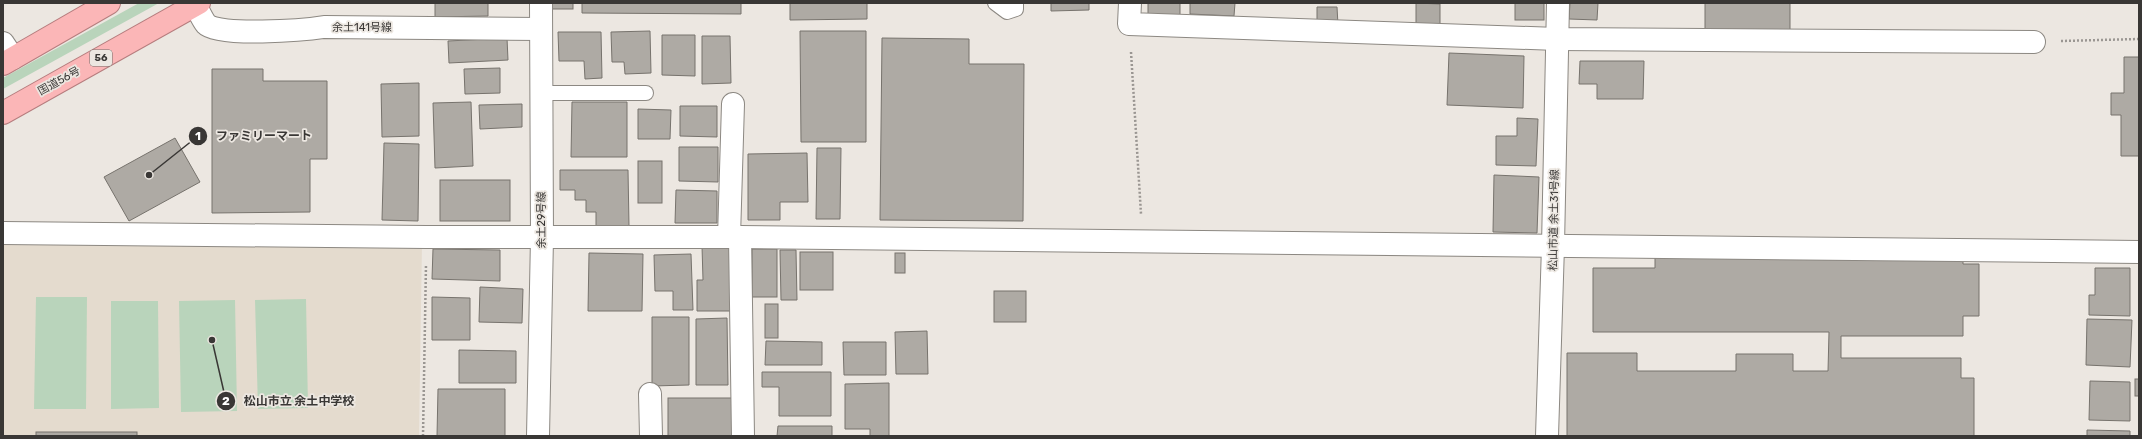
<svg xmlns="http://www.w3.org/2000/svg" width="2142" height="439" font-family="Rubik,'Noto Sans JP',sans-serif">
<rect width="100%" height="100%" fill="#ece7e1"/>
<!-- built -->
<path fill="#e4dbce" d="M3,243L422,244L419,436H3Z"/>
<!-- green -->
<g fill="#b9d4bb">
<path d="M139,3H159L3,89V78Z"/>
<path d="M36,297H87L86,409H34Z"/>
<path d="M306,299L308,408L258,409L255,300Z"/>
<path d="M235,300L237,411L181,412L179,301Z"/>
<path d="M111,301H158L159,408L111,409Z"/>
</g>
<!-- building -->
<g fill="#aeaaa4" stroke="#77736d">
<path d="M435,3H488V16L435,17Z"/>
<rect x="551" y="3" width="22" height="6"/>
<path d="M582,3H741V14L582,13Z"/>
<path d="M790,3H867V19L790,20Z"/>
<path d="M1051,3H1089V10L1051,11Z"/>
<path d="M1148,3H1180V15L1148,14Z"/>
<path d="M1190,3H1235L1234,16L1190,14Z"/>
<path d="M1416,3L1440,4V29L1416,28Z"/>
<rect x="1515" y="3" width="29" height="17"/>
<path d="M1570,3H1598L1597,20L1569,19Z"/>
<path d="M1705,3H1790V32L1705,31Z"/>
<path d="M1317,7H1337L1338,25H1317Z"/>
<path d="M650,31L651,73L625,74L624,62H612L611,32Z"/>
<path d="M800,31H866V142H801Z"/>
<path d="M558,32H601L602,78L585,79L584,61H559Z"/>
<path d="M662,35H695V76L662,75Z"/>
<path d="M702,36H730L731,83L702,84Z"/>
<path d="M507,38L508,60L449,63L448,41Z"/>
<path d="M882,38L969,39V64H1024L1023,221L880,220Z"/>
<path d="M1449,53L1524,56L1523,108L1447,105Z"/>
<path d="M2124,57H2139V156H2121V115H2111V93H2124Z"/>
<path d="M1580,61H1644L1643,99H1597V84H1579Z"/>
<path d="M500,68V93L465,94L464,69Z"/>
<path d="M212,69H263V81H327V159H310V212L212,213Z"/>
<path d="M419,83V136L382,137L381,84Z"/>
<path d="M471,102L473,166L435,168L433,103Z"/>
<path d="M572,102H627V157H571Z"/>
<path d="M522,104V127L480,129L479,105Z"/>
<path d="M680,106H717V137L680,136Z"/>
<path d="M638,109L671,110L670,139H638Z"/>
<path d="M1517,118L1538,119L1536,166L1496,165V136H1517Z"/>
<path d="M175,138L200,182L129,221L104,177Z"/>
<path d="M384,143L419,144L418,221L382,220Z"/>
<path d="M679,147H718V182L679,181Z"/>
<path d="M817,148H841L840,219H816Z"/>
<path d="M807,153L808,202H780V220H748V154Z"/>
<rect x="638" y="161" width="24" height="42"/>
<path d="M560,170H628L629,226H596V212H586V200H575V190H560Z"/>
<path d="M1494,175L1539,177L1537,233L1493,232Z"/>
<rect x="440" y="180" width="70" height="41"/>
<path d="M676,190L717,191V223H675Z"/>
<path d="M702,246H731V311H697V280H703Z"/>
<path d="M433,249L500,250V281L432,279Z"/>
<rect x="752" y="249" width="25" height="48"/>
<path d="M780,250H796L797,300H781Z"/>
<rect x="800" y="252" width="33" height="38"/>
<path d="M589,253L643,254L642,311H588Z"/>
<rect x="895" y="253" width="10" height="20"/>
<path d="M691,254L693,310H673V291H655L654,255Z"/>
<path d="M1655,254H1963V264H1979V316H1963V336H1841V358H1961V378H1974V436H1567V353H1637V371H1736V354H1793V371H1828L1829,332H1593V268H1655Z"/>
<path d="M2095,268H2130V316L2089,315V295H2095Z"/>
<path d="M480,287L523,289L522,323L479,322Z"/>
<rect x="994" y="291" width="32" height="31"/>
<path d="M432,297L470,298V340H432Z"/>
<rect x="765" y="304" width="13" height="34"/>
<path d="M652,317H689V385L652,386Z"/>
<path d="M727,318L728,385H696V319Z"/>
<path d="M2087,319L2132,320L2130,367L2086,365Z"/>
<path d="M927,331L928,374H896L895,332Z"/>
<path d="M766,341L822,342V365H765Z"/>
<path d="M843,342H886V375H844Z"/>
<path d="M459,350L516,351V383H459Z"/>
<path d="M762,372H831V416H779V387H762Z"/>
<rect x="2135" y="379" width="4" height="17"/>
<path d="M2090,381L2130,382V421L2089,420Z"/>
<path d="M889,383V436H870V429H845V384Z"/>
<path d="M438,389H505V436H437Z"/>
<rect x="668" y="398" width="64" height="38"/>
<path d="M778,426H832V436H777Z"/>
<path d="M2087,430L2130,431V436H2087Z"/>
<rect x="36" y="432" width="101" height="4"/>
</g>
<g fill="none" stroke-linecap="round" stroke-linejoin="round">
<!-- service casing -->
<g stroke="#8c8882" stroke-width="16">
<g id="service">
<path d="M995,3L1007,12L1016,9V3"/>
<path d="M541,93H646"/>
</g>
</g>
<!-- minor casing -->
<g stroke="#8c8882" stroke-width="24">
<g id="minor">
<path d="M1130,3L1129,24L1557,39L2034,42"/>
<path d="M195,5C199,11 202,19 206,24C218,37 305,30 324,27L541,29"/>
<path d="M3,43L13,58"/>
<path d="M3,233L426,237H740L2139,252"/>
<path d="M729,237L733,104"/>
<path d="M740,237L743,436"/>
<path d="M650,394L651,436"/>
<path d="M538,436L542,238L541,3"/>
<path d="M1547,436L1553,246L1558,3"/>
</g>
</g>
<!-- trunk casing -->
<g stroke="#b67d7e" stroke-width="24">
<g id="trunk">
<path d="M3,64L109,3"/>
<path d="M3,113L199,3"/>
</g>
</g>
<!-- path -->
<g stroke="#9a9692" stroke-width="2.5" stroke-dasharray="2 2" stroke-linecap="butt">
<path d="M2061,41L2139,39"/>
<path d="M1131,52L1141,214"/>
<path d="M423,436L426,264"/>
</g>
<!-- service -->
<use href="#service" stroke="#fff" stroke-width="14"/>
<!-- minor -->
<use href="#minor" stroke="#fff" stroke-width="22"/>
<!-- trunk -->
<use href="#trunk" stroke="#fbb6b7" stroke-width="22"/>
</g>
<g text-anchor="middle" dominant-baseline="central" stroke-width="3.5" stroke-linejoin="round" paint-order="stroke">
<!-- shield labels -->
<rect fill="#ece7e1" stroke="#6f6c69" stroke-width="1" x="90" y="50" width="22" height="16" rx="3"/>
<g font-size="10" font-weight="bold" fill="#393735">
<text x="101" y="58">56</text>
</g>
<!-- street labels -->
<g font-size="11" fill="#393735" stroke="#ece7e1">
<text x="362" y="27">余土141号線</text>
<text transform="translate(59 81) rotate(-29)">国道56号</text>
<text transform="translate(541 220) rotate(-90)">余土29号線</text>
<text transform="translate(1554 220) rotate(-89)">松山市道 余土31号線</text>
</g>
</g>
<!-- callouts -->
<path fill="none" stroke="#393735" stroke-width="1.5" d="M149 175L198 136M212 340L226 401"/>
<g fill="#393735" stroke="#ece7e1" stroke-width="1.5">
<circle cx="149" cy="175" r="4"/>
<circle cx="212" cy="340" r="4"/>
<circle cx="198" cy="136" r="10"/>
<circle cx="226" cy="401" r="10"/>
</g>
<g font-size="12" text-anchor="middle" font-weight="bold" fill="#fff">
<text x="198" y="140">1</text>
<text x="226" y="405">2</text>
</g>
<g font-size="12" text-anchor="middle" font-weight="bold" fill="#393735" stroke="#ece7e1" stroke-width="3.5" stroke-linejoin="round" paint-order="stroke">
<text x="264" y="140">ファミリーマート</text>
<text x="299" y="405">松山市立 余土中学校</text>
</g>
<!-- border -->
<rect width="2142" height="439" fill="none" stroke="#393735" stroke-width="8"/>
</svg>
